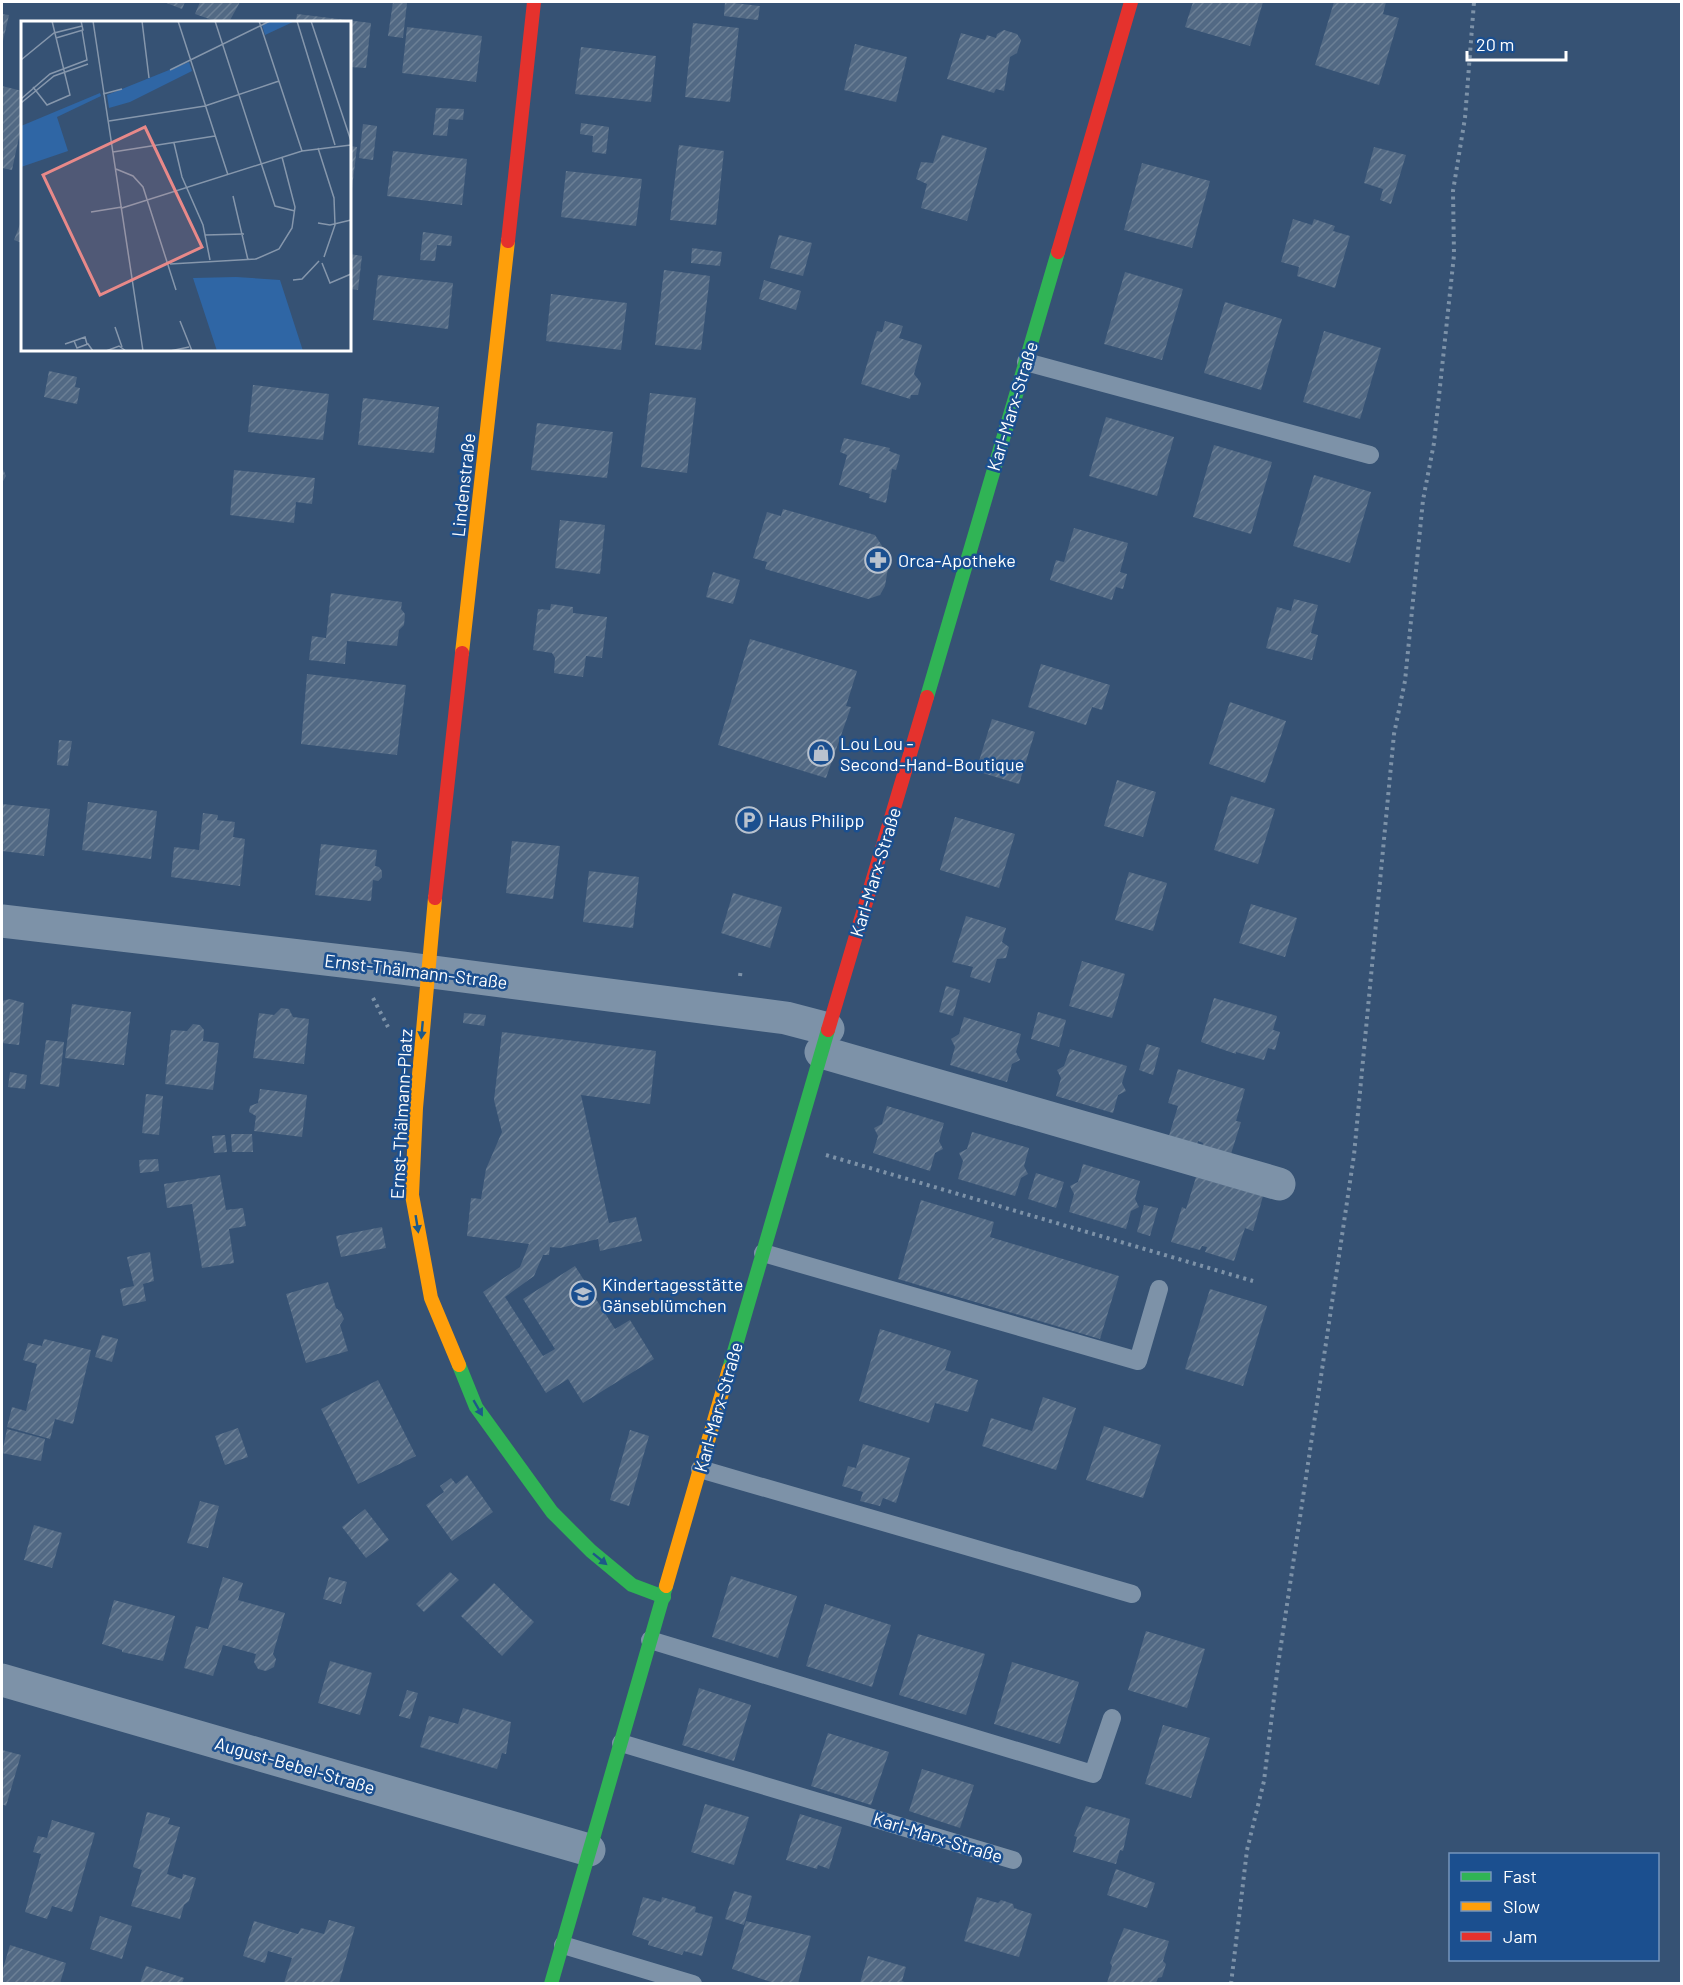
<svg xmlns="http://www.w3.org/2000/svg" width="1683" height="1985" font-family="Barlow,sans-serif">
<defs>
<pattern id="building-hatch" width="6" height="6" patternUnits="userSpaceOnUse" patternTransform="scale(1.5)"><rect width="6" height="6" fill="#526984"/><path d="M-1 1l2-2M0 6l6-6M5 7l2-2" fill="none" stroke="#6c8096"/></pattern>
</defs>
<rect width="100%" height="100%" fill="#365274"/>
<!-- building -->
<g fill="url(#building-hatch)">
<path d="M164,2H185L182,9Z"/>
<path d="M200,2H240L229,22H218L195,14Z"/>
<path d="M393,2L407,3L403,38L388,36Z"/>
<path d="M725,2L760,6L758,20L724,16Z"/>
<path d="M1193,2H1263L1250,46L1185,27Z"/>
<path d="M1334,2H1386L1383,14L1399,18L1379,85L1315,65Z"/>
<path d="M2,14L9,15L2,45Z"/>
<path d="M297,14L371,23L366,68L350,67V22H296Z"/>
<path d="M693,23L739,28L730,102L685,97Z"/>
<path d="M407,27L482,36L476,82L402,73Z"/>
<path d="M1004,30L1017,34L1021,40L1017,53L1010,57L1004,91L996,89L994,93L947,79L961,33L985,40L987,35L996,38L997,34Z"/>
<path d="M855,44L907,57L896,102L844,90Z"/>
<path d="M581,47L656,56L651,102L575,94Z"/>
<path d="M2,86L22,91V123L12,170L2,168Z"/>
<path d="M436,108L464,109L463,120L449,119L447,136L433,135Z"/>
<path d="M581,123L609,127L606,154L592,152L593,136L580,134Z"/>
<path d="M363,124L377,126L373,160L359,158Z"/>
<path d="M942,135L987,148L967,221L921,208L927,184L916,179L921,162L933,163Z"/>
<path d="M679,145L724,151L716,225L670,220Z"/>
<path d="M350,146L357,147L351,196H350Z"/>
<path d="M1374,147L1406,155L1391,204L1380,200L1383,189L1364,183Z"/>
<path d="M393,151L467,159L462,205L387,196Z"/>
<path d="M1142,163L1210,181L1192,248L1124,230Z"/>
<path d="M566,171L642,179L636,226L561,217Z"/>
<path d="M22,219V243L14,240Z"/>
<path d="M1293,219L1312,225L1314,219L1335,226L1333,231L1350,236L1335,288L1297,276L1299,267L1281,262Z"/>
<path d="M423,232L452,236L451,246L437,245L435,261L420,260Z"/>
<path d="M779,235L812,243L803,276L770,268Z"/>
<path d="M692,248L722,252L720,266L691,263Z"/>
<path d="M350,254L362,256L358,290L350,289Z"/>
<path d="M664,270L710,276L701,350L655,345Z"/>
<path d="M1125,272L1183,289L1162,360L1104,344Z"/>
<path d="M378,275L453,283L448,329L373,320Z"/>
<path d="M764,280L801,291L796,310L759,299Z"/>
<path d="M551,294L627,303L621,350L546,341Z"/>
<path d="M1225,302L1282,319L1261,390L1204,373Z"/>
<path d="M885,321L903,326L899,338L922,345L914,374L921,383L918,395H911L910,399L861,384L877,331L882,332Z"/>
<path d="M1324,331L1381,348L1360,419L1303,402Z"/>
<path d="M49,371L77,377L75,387L80,388L77,404L44,397Z"/>
<path d="M253,385L329,394L323,440L248,432Z"/>
<path d="M650,393L696,398L687,473L641,467Z"/>
<path d="M363,398L439,407L434,453L358,445Z"/>
<path d="M1106,417L1174,437L1157,496L1089,476Z"/>
<path d="M537,423L613,432L607,478L531,470Z"/>
<path d="M844,438L890,448L889,451L900,455L896,470L892,469L886,503L869,498L870,494L839,485L847,455L840,452Z"/>
<path d="M1214,445L1272,462L1251,534L1193,517Z"/>
<path d="M2,467L6,476L2,483Z"/>
<path d="M234,470L315,478L312,504L296,502L294,523L230,515Z"/>
<path d="M1314,475L1371,492L1350,563L1293,546Z"/>
<path d="M783,509L875,535L884,549L888,568L885,586L880,595L868,599L765,569L767,562L753,558L767,512L781,516Z"/>
<path d="M560,520L605,525L600,574L555,568Z"/>
<path d="M1074,528L1128,543L1120,572L1127,574L1123,589L1116,587L1112,600L1050,580L1056,560L1064,562Z"/>
<path d="M713,572L740,580L733,604L706,597Z"/>
<path d="M331,593L402,602L401,609L405,614L404,625L399,630L397,646L347,641L345,664L309,660L312,636L326,638Z"/>
<path d="M1294,599L1318,605L1311,633L1318,635L1312,660L1266,648L1277,607L1291,611Z"/>
<path d="M551,604L573,607V613L607,617L602,658L586,656L583,677L554,673L555,658L552,653L533,650L538,609L550,610Z"/>
<path d="M750,639L857,671L846,706L851,707L826,778L718,745Z"/>
<path d="M1041,664L1110,685L1102,710L1092,707L1086,725L1028,707Z"/>
<path d="M307,674L406,685L397,755L301,744Z"/>
<path d="M1230,702L1286,721L1265,783L1209,764Z"/>
<path d="M992,719L1035,732L1019,784L976,771Z"/>
<path d="M59,740L72,741L68,766L57,765Z"/>
<path d="M1117,780L1156,792L1143,837L1104,826Z"/>
<path d="M1231,796L1275,809L1258,864L1214,850Z"/>
<path d="M88,802L157,811L151,859L82,850Z"/>
<path d="M2,804L50,809L44,856L2,851Z"/>
<path d="M203,813L218,815L217,820L235,822L233,837L245,839L240,886L171,877L174,847L199,850Z"/>
<path d="M955,817L1015,834L999,888L940,870Z"/>
<path d="M512,841L560,846L553,899L506,893Z"/>
<path d="M321,844L377,850L375,866L379,867L382,871V877L378,881L373,880L371,901L315,895Z"/>
<path d="M589,871L639,877L633,928L583,922Z"/>
<path d="M1129,872L1167,883L1153,931L1115,920Z"/>
<path d="M733,893L782,907L770,948L721,933Z"/>
<path d="M1251,904L1297,918L1285,957L1239,943Z"/>
<path d="M966,916L1006,928L1002,942L1009,947L1006,958L997,959L990,983L970,977L973,967L952,962Z"/>
<path d="M1082,961L1125,974L1112,1018L1069,1006Z"/>
<path d="M946,986L960,990L953,1016L939,1012Z"/>
<path d="M1214,998L1277,1016L1273,1030L1280,1032L1275,1050L1268,1048L1264,1060L1236,1052V1054L1201,1042Z"/>
<path d="M10,999L24,1003L19,1045L2,1043V1001Z"/>
<path d="M72,1004L131,1012L124,1065L65,1058Z"/>
<path d="M281,1008L289,1009L293,1017L309,1019L304,1064L253,1058L259,1013L274,1015Z"/>
<path d="M1038,1012L1066,1020L1059,1047L1031,1039Z"/>
<path d="M464,1013L486,1015L484,1026L463,1023Z"/>
<path d="M964,1017L1021,1034L1016,1052L1020,1060L1012,1064L1007,1082L950,1065L955,1047L951,1039L959,1034Z"/>
<path d="M193,1024L200,1025L204,1030L203,1041L219,1043L213,1090L165,1084L171,1030L187,1031Z"/>
<path d="M502,1032L656,1051L650,1104L581,1095L609,1223L636,1217L642,1241L600,1251L598,1239L560,1248L550,1247L549,1255H543L534,1276L505,1297L543,1356L555,1349L523,1299L575,1266L615,1329L630,1320L654,1359L583,1403L568,1379L546,1393L483,1292L520,1267L529,1244L467,1236L471,1198L481,1199L486,1169L502,1132L494,1100Z"/>
<path d="M46,1040L64,1042L59,1087L40,1084Z"/>
<path d="M1147,1044L1160,1048L1153,1075L1139,1070Z"/>
<path d="M1070,1049L1127,1066L1122,1083L1126,1091L1118,1095L1113,1113L1056,1096L1061,1078L1057,1070L1064,1066Z"/>
<path d="M1178,1069L1245,1089L1236,1121L1241,1122L1230,1157L1202,1148L1203,1143L1198,1141L1196,1147L1168,1139L1178,1106L1168,1103Z"/>
<path d="M10,1072L27,1075L25,1089L8,1087Z"/>
<path d="M260,1089L307,1095L302,1137L254,1131L256,1116L249,1112L250,1106L258,1103Z"/>
<path d="M146,1094L163,1096L159,1135L142,1133Z"/>
<path d="M887,1106L944,1123L939,1141L943,1149L935,1153L930,1171L873,1153L878,1136L874,1128L882,1124Z"/>
<path d="M972,1132L1029,1148L1024,1166L1028,1174L1021,1178L1015,1196L958,1179L963,1161L959,1153L967,1149Z"/>
<path d="M231,1134H252L253,1152H232Z"/>
<path d="M225,1135L227,1152L214,1153L212,1136Z"/>
<path d="M158,1159L159,1171L140,1173L139,1160Z"/>
<path d="M1083,1164L1140,1181L1135,1199L1139,1207L1131,1211L1126,1229L1069,1212L1074,1194L1070,1186L1078,1182Z"/>
<path d="M1036,1173L1064,1182L1056,1208L1028,1199Z"/>
<path d="M220,1175L226,1210L243,1208L246,1226L229,1229L234,1263L202,1268L192,1204L167,1208L164,1184Z"/>
<path d="M1196,1177L1263,1196L1253,1231L1245,1228L1234,1261L1205,1252L1207,1247L1202,1246L1200,1250L1171,1242L1182,1207L1186,1209Z"/>
<path d="M921,1200L994,1222L990,1237L1119,1276L1100,1339L898,1279Z"/>
<path d="M1144,1205L1158,1208L1150,1236L1137,1232Z"/>
<path d="M382,1227L386,1248L341,1257L336,1236Z"/>
<path d="M150,1252L154,1281L143,1284L146,1301L123,1306L120,1289L134,1286L127,1257Z"/>
<path d="M328,1282L336,1308L341,1312L344,1319L340,1325L348,1351L306,1363L286,1294Z"/>
<path d="M1210,1289L1267,1306L1243,1386L1185,1369Z"/>
<path d="M880,1329L951,1351L945,1370L978,1380L968,1412L935,1403L929,1423L859,1401Z"/>
<path d="M102,1335L118,1339L112,1362L95,1357Z"/>
<path d="M44,1339L91,1350L73,1424L55,1419L50,1439L7,1427L12,1407L26,1411L37,1364L23,1360L28,1343L42,1346Z"/>
<path d="M378,1380L416,1456L358,1484L321,1409Z"/>
<path d="M1043,1397L1076,1408L1056,1470L982,1446L991,1418L1032,1431Z"/>
<path d="M1104,1426L1161,1445L1143,1498L1086,1480Z"/>
<path d="M238,1428L248,1457L225,1465L215,1436Z"/>
<path d="M7,1429L45,1439L41,1461L2,1453Z"/>
<path d="M630,1430L649,1436L629,1506L610,1500Z"/>
<path d="M863,1444L910,1458L896,1503L883,1498L880,1506L860,1501L863,1492L842,1486L848,1466L856,1468Z"/>
<path d="M467,1475L493,1512L452,1541L426,1505L444,1492L440,1486L451,1478L456,1484Z"/>
<path d="M200,1501L219,1506L208,1548L187,1543Z"/>
<path d="M365,1509L389,1540L366,1558L342,1527Z"/>
<path d="M34,1525L62,1533L52,1568L24,1560Z"/>
<path d="M450,1572L459,1580L424,1612L416,1604Z"/>
<path d="M731,1576L797,1596L778,1658L712,1637Z"/>
<path d="M223,1577L243,1583L238,1600L285,1613L273,1654L276,1659L274,1667L266,1671L258,1669L254,1662L256,1654L223,1645L213,1676L184,1668L196,1626L208,1629Z"/>
<path d="M329,1577L347,1582L341,1604L323,1599Z"/>
<path d="M494,1583L534,1622L502,1656L461,1616Z"/>
<path d="M114,1600L175,1616L163,1661L122,1652V1650L102,1644Z"/>
<path d="M825,1604L891,1625L872,1687L806,1666Z"/>
<path d="M1146,1631L1205,1649L1187,1708L1128,1690Z"/>
<path d="M918,1634L985,1654L966,1715L899,1695Z"/>
<path d="M330,1661L372,1673L360,1715L318,1703Z"/>
<path d="M1012,1662L1079,1682L1060,1744L994,1724Z"/>
<path d="M699,1688L751,1705L734,1761L682,1745Z"/>
<path d="M407,1690L418,1693L410,1719L399,1716Z"/>
<path d="M463,1708L511,1722L506,1754L502,1753L497,1769L420,1747L429,1716L458,1724Z"/>
<path d="M1163,1725L1210,1738L1191,1798L1145,1784Z"/>
<path d="M828,1733L889,1752L871,1805L811,1786Z"/>
<path d="M2,1750L21,1755L6,1806L2,1804Z"/>
<path d="M922,1769L974,1785L960,1828L909,1811Z"/>
<path d="M705,1804L749,1817L734,1865L691,1852Z"/>
<path d="M1086,1806L1130,1819L1123,1851L1120,1850L1116,1864L1073,1852L1077,1837L1074,1836Z"/>
<path d="M147,1812L170,1818L168,1824L180,1827L167,1874L182,1879L183,1874L196,1878L189,1901L184,1905L180,1919L131,1906L142,1870L133,1867Z"/>
<path d="M800,1814L842,1827L829,1869L818,1865L817,1869L786,1860Z"/>
<path d="M52,1820L95,1833L72,1912L52,1906L47,1919L25,1912L41,1854L33,1852L38,1836L47,1838Z"/>
<path d="M1116,1869L1155,1883L1147,1908L1107,1895Z"/>
<path d="M734,1891L752,1896L744,1925L725,1919Z"/>
<path d="M643,1897L661,1902L662,1897L696,1907L695,1912L713,1917L702,1956L684,1951L682,1955L648,1945L649,1941L632,1935Z"/>
<path d="M977,1897L998,1903L1001,1900L1013,1904L1014,1908L1032,1914L1019,1957L964,1941Z"/>
<path d="M100,1916L132,1926L122,1959L90,1949Z"/>
<path d="M329,1920L355,1927L339,1983H284L292,1958L268,1951L265,1963L243,1956L254,1921L298,1934L301,1928L324,1934Z"/>
<path d="M746,1921L811,1936L798,1983H774L732,1969Z"/>
<path d="M1124,1928L1169,1941L1163,1961L1166,1964L1162,1977L1158,1978L1156,1983H1107L1112,1966L1110,1963Z"/>
<path d="M10,1945L66,1963L60,1983H2V1972Z"/>
<path d="M868,1956L906,1967L902,1981L907,1983H860Z"/>
<path d="M146,1966L184,1978L182,1983H140Z"/>
</g>
<g fill="none" stroke-linecap="round" stroke-linejoin="round">
<!-- path -->
<g stroke="#7d92a8" stroke-width="4" stroke-dasharray="3 4.5" stroke-linecap="butt">
<path d="M740,976L741,969"/>
<path d="M373,998L388,1027"/>
<path d="M826,1155L1253,1281"/>
<path d="M1231,1984L1247,1850L1264,1781L1278,1665L1354,1155L1394,734L1405,681L1423,500L1434,443L1454,255L1453,191L1465,118L1474,2"/>
</g>
<!-- lane -->
<g stroke="#7d92a8" stroke-width="18">
<path d="M1026,362L1370,455"/>
<path d="M763,1253L1138,1361L1159,1289"/>
<path d="M700,1469L1132,1594"/>
<path d="M650,1640L1093,1774L1112,1718"/>
<path d="M621,1743L1013,1860"/>
<path d="M563,1945L693,1984"/>
</g>
<!-- street -->
<g stroke="#7d92a8" stroke-width="33">
<path d="M2,921L402,968L786,1018L828,1029"/>
<path d="M821,1052L1279,1184"/>
<path d="M2,1680L589,1850"/>
</g>
<!-- fast -->
<g stroke="#30b455" stroke-width="14">
<path d="M927,697L1058,252"/>
<path d="M459,1365L476,1407L552,1512L591,1551L632,1585L664,1597"/>
<path d="M729,1369L828,1030"/>
<path d="M551,1984L666,1586"/>
</g>
<!-- slow -->
<g stroke="#ff9f0a" stroke-width="14">
<path d="M462,653L508,241"/>
<path d="M435,898L416,1108L412,1195L431,1298L459,1365"/>
<path d="M666,1586L729,1369"/>
</g>
<!-- jam -->
<g stroke="#e5322d" stroke-width="14">
<path d="M508,241L534,2"/>
<path d="M1058,252L1131,2"/>
<path d="M435,898L462,653"/>
<path d="M828,1030L927,697"/>
</g>
</g>
<!-- one-way arrows -->
<defs><path id="oneway-solid" d="M-6-.8H1V-3.2L6.5 0L1 3.2V.8H-6Z" transform="scale(1.5)"/></defs>
<g fill="#1d5989">
<use href="#oneway-solid" transform="translate(422 1030) rotate(95)"/>
<use href="#oneway-solid" transform="translate(417 1224) rotate(81)"/>
<use href="#oneway-solid" transform="translate(478 1408) rotate(60)"/>
<use href="#oneway-solid" transform="translate(600 1559) rotate(39)"/>
</g>
<!-- icons -->
<defs>
<g id="pharmacy-ring" transform="scale(1.35)"><circle r="9.5" fill="#1b4f8f" stroke="#b9c2ce" stroke-width="1.5"/><path d="M-2-6h4v4h4v4h-4v4h-4v-4h-4v-4h4Z" fill="#b9c2ce"/></g>
<g id="shop-ring" transform="scale(1.35)"><circle r="9.5" fill="#1b4f8f" stroke="#b9c2ce" stroke-width="1.5"/><path d="M-5-2.5h2.3a2.7 3.5 0 0 1 5.4 0H5L5.5 6h-11ZM-1.5-2.5h3a1.5 2.3 0 0 0-3 0Z" fill="#b9c2ce"/></g>
<g id="parking-ring" transform="scale(1.35)"><circle r="9.5" fill="#1b4f8f" stroke="#b9c2ce" stroke-width="1.5"/><path d="M-3.5-5.5H1a3.5 3.5 0 0 1 0 7H-1V5.5H-3.5ZM-1-3.4V-.6H.8a1.4 1.4 0 0 0 0-2.8Z" fill="#b9c2ce"/></g>
<g id="school-ring" transform="scale(1.35)"><circle r="9.5" fill="#1b4f8f" stroke="#b9c2ce" stroke-width="1.5"/><path d="M0-5L7-2L0 1L-7-2ZM-4 1L0 2.5L4 1V4Q0 6-4 4Z" fill="#b9c2ce"/></g>
</defs>
<g fill-rule="evenodd">
<use href="#pharmacy-ring" x="878" y="560"/>
<use href="#shop-ring" x="821" y="753"/>
<use href="#parking-ring" x="749" y="820"/>
<use href="#school-ring" x="583" y="1294"/>
</g>
<g text-anchor="middle" dominant-baseline="central" stroke-width="5" stroke-linejoin="round" paint-order="stroke">
<!-- street labels -->
<g font-size="18" fill="#fff" stroke="#1b4f8f">
<text transform="translate(1012 406) rotate(-73)">Karl-Marx-Straße</text>
<text transform="translate(463 485) rotate(-84)">Lindenstraße</text>
<text transform="translate(875 872) rotate(-73)">Karl-Marx-Straße</text>
<text transform="translate(416 971) rotate(7)">Ernst-Thälmann-Straße</text>
<text transform="translate(401 1114) rotate(-87)">Ernst-Thälmann-Platz</text>
<text transform="translate(718 1407) rotate(-74)">Karl-Marx-Straße</text>
<text transform="translate(295 1765) rotate(16)">August-Bebel-Straße</text>
<text transform="translate(938 1837) rotate(17)">Karl-Marx-Straße</text>
</g>
<!-- poi labels -->
<g font-size="18" fill="#fff" stroke="#1b4f8f" text-anchor="start">
<text x="898" y="560">Orca-Apotheke</text>
<text x="840" y="743">Lou Lou -<tspan x="840" dy="21">Second-Hand-Boutique</tspan></text>
<text x="768" y="820">Haus Philipp</text>
<text x="602" y="1284">Kindertagesstätte<tspan x="602" dy="21">Gänseblümchen</tspan></text>
</g>
</g>
<!-- overview -->
<g transform="translate(21 21)">
<rect width="330" height="330" fill="#365274"/>
<path d="M251,0H274L244,14L241,4ZM168,41L171,50L109,81L88,87L86,74ZM79,72L80,75L36,96L47,130L0,146V105ZM215,256L259,259L282,330H196L172,257Z" fill="#2f66a5"/>
<path fill="none" stroke="#8697ac" stroke-width="1.5" d="M72,0L122,330M121,0L128,57M157,0L207,154M194,0L254,185L274,190M238,0L281,130M276,0L314,124M290,0L330,120M35,17L62,9L60,0M0,39L33,12L61,5M149,49L249,0M12,66L26,84L49,74L31,0M82,73L101,68M0,78L29,53L66,39L61,9M0,82L33,55L67,43M88,100L184,85L258,60M153,122L161,156L182,204L189,239M297,127L313,177L314,204L303,236M92,131L194,115M95,148L112,155L122,166L155,269M212,175L227,239M101,187L281,130L330,124M70,191L101,186M297,202L309,204L330,199M184,214L223,213M301,242L309,262L330,253M149,243L235,238L258,228L271,207L274,186L261,136M272,259L281,258L298,240M159,300L171,330M94,306L101,326M53,320L64,316L66,323M44,323L53,320L56,327L67,323L72,330M85,330L98,325L105,330M149,330L168,326"/>
<path fill="#e88989" fill-opacity="0.15" stroke="#e88989" stroke-width="3" d="M124,106L181,226L79,274L22,154Z"/>
<rect width="330" height="330" fill="none" stroke="#fff" stroke-width="3"/>
</g>
<!-- border -->
<rect width="1683" height="1985" fill="none" stroke="#ffffff" stroke-width="6"/>
<!-- legend -->
<rect x="1449" y="1853" width="210" height="108" fill="#1b4f8f" stroke="#7695bc" stroke-width="1.5"/>
<rect x="1461" y="1872" width="30" height="9" fill="#30b455" stroke="#7695bc" stroke-width="1.5"/>
<text x="1503" y="1883" font-size="18" fill="#ffffff">Fast</text>
<rect x="1461" y="1902" width="30" height="9" fill="#ff9f0a" stroke="#7695bc" stroke-width="1.5"/>
<text x="1503" y="1913" font-size="18" fill="#ffffff">Slow</text>
<rect x="1461" y="1932" width="30" height="9" fill="#e5322d" stroke="#7695bc" stroke-width="1.5"/>
<text x="1503" y="1943" font-size="18" fill="#ffffff">Jam</text>
<!-- scale -->
<path d="M1467 51v9h99v-9" fill="none" stroke="#ffffff" stroke-width="3"/>
<text x="1476" y="51" font-size="18" fill="#ffffff" stroke="#1b4f8f" stroke-width="4.5" paint-order="stroke">20 m</text>
</svg>
